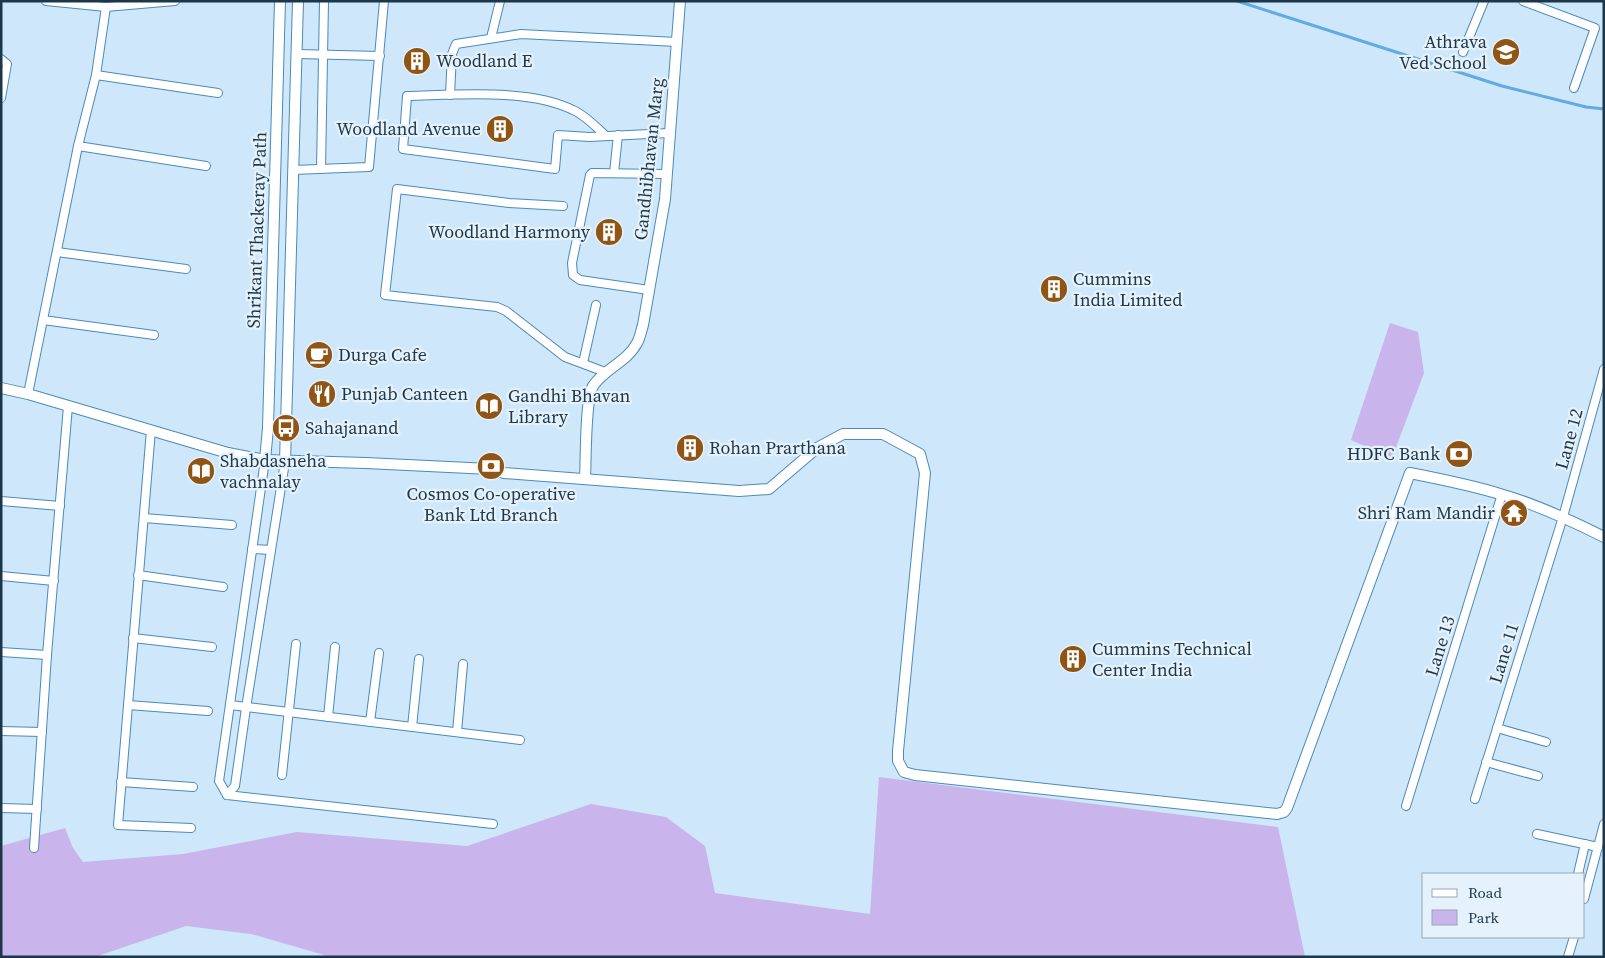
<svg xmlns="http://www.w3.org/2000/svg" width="1605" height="958" font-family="'Source Serif 4',serif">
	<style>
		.green { fill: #c9b5eb }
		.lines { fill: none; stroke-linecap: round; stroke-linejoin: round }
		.stream { stroke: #5fabe2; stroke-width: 3 }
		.minor-casing { stroke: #4b8ab8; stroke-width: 10 }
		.tertiary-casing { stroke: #4b8ab8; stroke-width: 12 }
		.minor { stroke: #fff; stroke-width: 8 }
		.tertiary { stroke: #fff; stroke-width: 10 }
		.labels { text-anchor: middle; stroke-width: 4.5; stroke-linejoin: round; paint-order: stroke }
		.poi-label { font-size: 18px; fill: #1c374a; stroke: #e5f2fc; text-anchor: start }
		.street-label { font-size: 18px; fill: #1c374a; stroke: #e5f2fc }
	</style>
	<rect width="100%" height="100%" fill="#cee7fb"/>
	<g class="green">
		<path d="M1390,323l28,9 6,41 -32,85 -41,-18z"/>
		<path d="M879,777l399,50 27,130h-974l-80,-23 -65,-8 -91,31h-94v-111l64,-18 8,20 10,14 100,-8 114,-22 170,14 124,-42 75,13 39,29 10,47 155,21z"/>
	</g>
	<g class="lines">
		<path class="stream" d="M1237,1l265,85 84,21 18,2"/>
		<defs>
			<g id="minor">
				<path d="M46,1l60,6 69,-6"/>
				<path d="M1523,1l72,27 -21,60"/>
				<path d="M491,38l9,-37"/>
				<path d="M1463,52l21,-51"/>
				<path d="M297,54l83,2"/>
				<path d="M1,59l6,5 -6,34"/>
				<path d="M96,75l122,18"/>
				<path d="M450,95l2,-41 4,-10 65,-10 156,8"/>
				<path d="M606,136c-10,-9 -21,-21 -33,-26 -43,-22 -118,-15 -166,-14l-4,53 152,20 3,-34 31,2 80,-4"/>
				<path d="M78,146l128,20"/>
				<path d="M321,169l3,-168"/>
				<path d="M293,170l76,-3 15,-166"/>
				<path d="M614,173l4,-38"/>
				<path d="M563,206l-54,-3 -112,-14 -12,106 112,12 9,4 59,46 40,15"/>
				<path d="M57,252l129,17"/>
				<path d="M649,290l-69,-10 -7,-5 -1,-12 18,-88 2,-2 74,1"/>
				<path d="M43,320l111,15"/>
				<path d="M583,363l13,-58"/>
				<path d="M28,394l50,-248 18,-71 10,-68"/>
				<path d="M151,430l-33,395 73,3"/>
				<path d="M1,501l59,5"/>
				<path d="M144,518l88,7"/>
				<path d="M252,549l19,1"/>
				<path d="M138,575l85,12"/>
				<path d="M1,576l53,5"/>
				<path d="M133,638l79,9"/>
				<path d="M1,652l46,3"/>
				<path d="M128,705l80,6"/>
				<path d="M230,705l290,35"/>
				<path d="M328,717l7,-70"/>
				<path d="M370,722l9,-69"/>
				<path d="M412,727l7,-68"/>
				<path d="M1497,728l49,14"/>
				<path d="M1,731l41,1"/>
				<path d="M457,732l6,-68"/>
				<path d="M1486,762l52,14"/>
				<path d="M282,775l14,-131"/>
				<path d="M121,782l72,5"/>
				<path d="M227,795l8,-9 11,-78 39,-246"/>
				<path d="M227,795l-8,-14 46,-321"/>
				<path d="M227,795l266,29"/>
				<path d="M1475,799l88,-282 41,-148"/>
				<path d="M1406,806l96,-312"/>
				<path d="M1,808l36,1"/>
				<path d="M1537,834l61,13"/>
				<path d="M34,848l13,-193 21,-249"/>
				<path d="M1578,874l7,-30"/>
				<path d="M1584,899l20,-75"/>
				<path d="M1568,957l6,-20"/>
			</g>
			<g id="tertiary">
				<path d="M1,388l27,6 200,59 37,7 101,3 124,6 14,4 235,18 30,-2 48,-41 26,-14h40l37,20 5,19 -27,278v10l6,11 11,3 362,39 7,-2 3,-4 123,-335c30,6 61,12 90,21 36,10 70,26 104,43"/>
				<path d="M265,460l3,-32 12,-427"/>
				<path d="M285,462l13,-461"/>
				<path d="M585,479c1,-18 0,-80 8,-93 11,-17 34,-24 44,-43 3,-5 4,-12 6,-18l22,-126 15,-198"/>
			</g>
		</defs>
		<use href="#minor" class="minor-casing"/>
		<use href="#tertiary" class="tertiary-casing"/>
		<use href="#minor" class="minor"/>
		<use href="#tertiary" class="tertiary"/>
	</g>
	<defs>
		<symbol id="school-disc" viewBox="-11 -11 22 22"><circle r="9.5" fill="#905514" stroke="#e5f2fc"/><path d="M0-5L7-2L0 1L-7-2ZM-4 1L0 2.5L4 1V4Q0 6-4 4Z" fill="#fff"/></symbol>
		<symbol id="building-disc" viewBox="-11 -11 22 22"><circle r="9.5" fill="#905514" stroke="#e5f2fc"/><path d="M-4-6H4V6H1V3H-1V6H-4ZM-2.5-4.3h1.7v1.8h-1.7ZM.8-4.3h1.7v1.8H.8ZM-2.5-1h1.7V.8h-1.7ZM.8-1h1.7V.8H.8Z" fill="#fff"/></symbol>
		<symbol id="cafe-disc" viewBox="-11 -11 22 22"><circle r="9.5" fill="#905514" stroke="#e5f2fc"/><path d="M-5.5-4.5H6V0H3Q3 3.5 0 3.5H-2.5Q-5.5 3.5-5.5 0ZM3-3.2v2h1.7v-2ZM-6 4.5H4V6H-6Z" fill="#fff"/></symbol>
		<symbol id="restaurant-disc" viewBox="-11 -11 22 22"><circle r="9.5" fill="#905514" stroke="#e5f2fc"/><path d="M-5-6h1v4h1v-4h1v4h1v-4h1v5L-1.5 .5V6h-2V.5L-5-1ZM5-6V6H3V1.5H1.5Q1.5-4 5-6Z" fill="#fff"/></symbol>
		<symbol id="library-disc" viewBox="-11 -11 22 22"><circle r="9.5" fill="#905514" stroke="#e5f2fc"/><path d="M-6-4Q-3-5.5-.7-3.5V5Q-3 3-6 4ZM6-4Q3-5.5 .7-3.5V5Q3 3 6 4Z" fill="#fff"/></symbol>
		<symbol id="bus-disc" viewBox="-11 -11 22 22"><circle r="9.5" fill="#905514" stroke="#e5f2fc"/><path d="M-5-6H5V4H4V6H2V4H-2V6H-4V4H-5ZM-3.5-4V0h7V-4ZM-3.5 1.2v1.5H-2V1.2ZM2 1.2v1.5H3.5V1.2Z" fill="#fff"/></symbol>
		<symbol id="bank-disc" viewBox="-11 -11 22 22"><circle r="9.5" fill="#905514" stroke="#e5f2fc"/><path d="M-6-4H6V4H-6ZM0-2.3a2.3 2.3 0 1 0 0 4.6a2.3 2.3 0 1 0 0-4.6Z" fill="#fff"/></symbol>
		<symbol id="temple-disc" viewBox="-11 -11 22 22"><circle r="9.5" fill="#905514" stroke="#e5f2fc"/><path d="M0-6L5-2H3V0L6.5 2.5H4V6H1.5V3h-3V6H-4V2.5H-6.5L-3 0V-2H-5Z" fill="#fff"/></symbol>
	</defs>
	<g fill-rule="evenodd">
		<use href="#school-disc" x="1490" y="36" width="32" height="32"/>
		<use href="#building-disc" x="401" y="45" width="32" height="32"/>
		<use href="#building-disc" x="484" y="113" width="32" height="32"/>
		<use href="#building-disc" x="593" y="216" width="32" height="32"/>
		<use href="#building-disc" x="1038" y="273" width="32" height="32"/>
		<use href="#cafe-disc" x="303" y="339" width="32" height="32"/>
		<use href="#restaurant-disc" x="306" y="378" width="32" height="32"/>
		<use href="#library-disc" x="473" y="390" width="32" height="32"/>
		<use href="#bus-disc" x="270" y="412" width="32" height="32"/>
		<use href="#building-disc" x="674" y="432" width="32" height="32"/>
		<use href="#bank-disc" x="1443" y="438" width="32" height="32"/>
		<use href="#bank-disc" x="475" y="450" width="32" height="32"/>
		<use href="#library-disc" x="185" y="455" width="32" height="32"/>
		<use href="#temple-disc" x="1498" y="497" width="32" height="32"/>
		<use href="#building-disc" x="1057" y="643" width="32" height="32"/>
	</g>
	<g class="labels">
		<g class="poi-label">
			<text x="1487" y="48" text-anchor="end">Athrava<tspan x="1487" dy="21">Ved School</tspan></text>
			<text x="436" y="67">Woodland E</text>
			<text x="481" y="135" text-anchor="end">Woodland Avenue</text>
			<text x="590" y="238" text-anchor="end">Woodland Harmony</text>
			<text x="1073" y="285">Cummins<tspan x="1073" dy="21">India Limited</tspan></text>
			<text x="338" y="361">Durga Cafe</text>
			<text x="341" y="400">Punjab Canteen</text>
			<text x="508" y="402">Gandhi Bhavan<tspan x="508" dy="21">Library</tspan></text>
			<text x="305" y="434">Sahajanand</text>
			<text x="709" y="454">Rohan Prarthana</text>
			<text x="1440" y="460" text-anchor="end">HDFC Bank</text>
			<text x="220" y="467">Shabdasneha<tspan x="220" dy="21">vachnalay</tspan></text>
			<text x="491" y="500" text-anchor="middle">Cosmos Co-operative<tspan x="491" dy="21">Bank Ltd Branch</tspan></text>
			<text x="1495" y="519" text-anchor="end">Shri Ram Mandir</text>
			<text x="1092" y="655">Cummins Technical<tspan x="1092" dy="21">Center India</tspan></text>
		</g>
		<g class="street-label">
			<text transform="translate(649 159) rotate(-84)" y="6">Gandhibhavan Marg</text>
			<text transform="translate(257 230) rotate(-88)" y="6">Shrikant Thackeray Path</text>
			<text transform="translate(1569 439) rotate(-75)" y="6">Lane 12</text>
			<text transform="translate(1440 646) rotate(-73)" y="6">Lane 13</text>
			<text transform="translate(1504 653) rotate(-73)" y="6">Lane 11</text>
		</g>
	</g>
	<rect width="1605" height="958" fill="none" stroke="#1c374a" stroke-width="5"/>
	<rect x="1422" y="873" width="162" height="65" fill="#e5f2fc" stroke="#95a7b5"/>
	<rect x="1432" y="889" width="25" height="8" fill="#ffffff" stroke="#95a7b5"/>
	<text x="1468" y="898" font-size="15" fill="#1c374a">Road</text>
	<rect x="1432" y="910" width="25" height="15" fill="#c9b5eb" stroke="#95a7b5"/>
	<text x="1468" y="923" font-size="15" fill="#1c374a">Park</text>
</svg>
